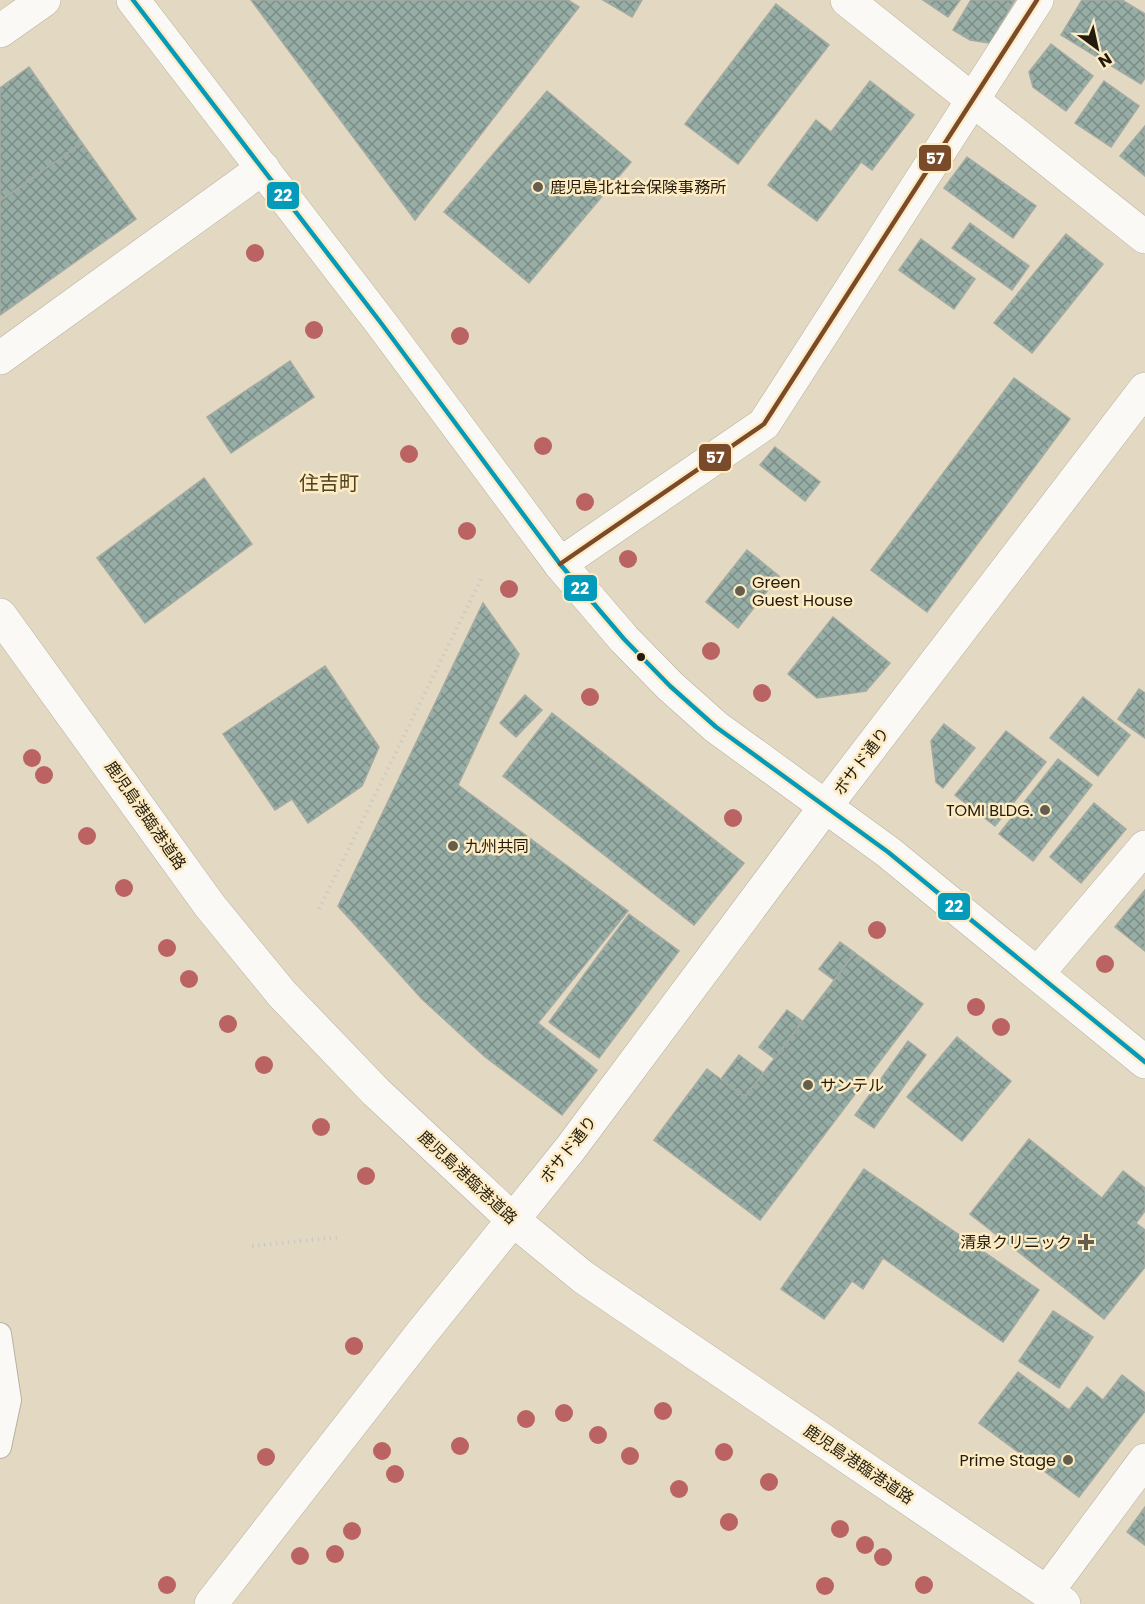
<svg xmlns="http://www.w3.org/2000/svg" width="1145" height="1604" font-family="Poppins,'Noto Sans JP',sans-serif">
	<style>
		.building { fill: url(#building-cross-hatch); stroke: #a4aaa1; stroke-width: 1.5 }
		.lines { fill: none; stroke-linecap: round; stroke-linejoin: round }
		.service-casing { stroke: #b8b09f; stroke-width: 24 }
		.minor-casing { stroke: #b8b09f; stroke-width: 34 }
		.tertiary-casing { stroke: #b8b09f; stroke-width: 34 }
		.secondary-casing { stroke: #b8b09f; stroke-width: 34 }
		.path { stroke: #cdcac4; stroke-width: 4; stroke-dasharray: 1.5 4.5; stroke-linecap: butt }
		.service { stroke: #fbf9f6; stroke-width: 22 }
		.minor { stroke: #fbf9f6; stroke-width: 33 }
		.tertiary { stroke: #fbf9f6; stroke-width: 33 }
		.secondary { stroke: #fbf9f6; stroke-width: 33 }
		.bus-1-casing { stroke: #fdebc3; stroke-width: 9 }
		.bus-2-casing { stroke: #fdebc3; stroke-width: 9 }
		.bus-1 { stroke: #049bbb; stroke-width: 4.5 }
		.bus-2 { stroke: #7a4b2a; stroke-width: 4.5 }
		.tree { fill: #ba6362 }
		.poi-dot { fill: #665e4d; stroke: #fdebc3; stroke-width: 2 }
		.bus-dot { fill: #231c0e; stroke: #fdebc3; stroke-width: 2 }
		.labels { text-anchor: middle; stroke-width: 5; stroke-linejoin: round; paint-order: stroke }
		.poi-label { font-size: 16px; fill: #231c0e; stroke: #fdebc3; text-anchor: start }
		.street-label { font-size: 16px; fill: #231c0e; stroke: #fdebc3 }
		.quarter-label { font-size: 20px; fill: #4e3f1d; stroke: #fdebc3 }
		.line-badge { stroke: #fdebc3; stroke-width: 2 }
		.badge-label { font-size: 16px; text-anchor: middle; font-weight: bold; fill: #fff }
	</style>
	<defs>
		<pattern id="building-cross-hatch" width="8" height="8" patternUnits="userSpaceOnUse" patternTransform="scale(1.5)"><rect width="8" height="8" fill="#97aea7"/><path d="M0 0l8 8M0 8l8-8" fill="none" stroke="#7b8d86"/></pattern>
	</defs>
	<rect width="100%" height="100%" fill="#e3d9c3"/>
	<g class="building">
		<path d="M251,0h317l11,7 -164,213z"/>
		<path d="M603,0h39l-10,17z"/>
		<path d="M923,0h37l-12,17z"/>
		<path d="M971,0h44l-26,43 -19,-3 -17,-10z"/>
		<path d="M1082,0h40l23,14v64l-4,6 -80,-49z"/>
		<path d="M776,4l53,41 -91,119 -53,-40z"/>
		<path d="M1051,44l42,32 -27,35 -33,-24 -4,-15z"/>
		<path d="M29,67l53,76 -82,58v-113z"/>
		<path d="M870,81l44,34 -42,55 -11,-8 -44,59 -49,-36 48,-65 15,12z"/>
		<path d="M1104,81l35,25 -28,41 -36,-24z"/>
		<path d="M547,91l84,71 -102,121 -85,-71z"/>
		<path d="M1145,126v50l-25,-20z"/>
		<path d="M82,143l54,76 -136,96v-114z"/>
		<path d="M967,157l69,49 -23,32 -69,-50z"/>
		<path d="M970,223l59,43 -17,24 -60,-42z"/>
		<path d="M1066,234l37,30 -71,89 -38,-30z"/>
		<path d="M921,239l54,40 -21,30 -55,-39z"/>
		<path d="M290,361l24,36 -83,56 -24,-36z"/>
		<path d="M1014,378l56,41 -143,193 -56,-42z"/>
		<path d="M775,447l45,35 -15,19 -45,-36z"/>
		<path d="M204,478l48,66 -107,79 -48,-65z"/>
		<path d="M747,550l32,26 -41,52 -32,-26z"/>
		<path d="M483,603l36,51 -61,131 170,126 -90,112 59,47 -35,45 -78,-59 -62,-57 -84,-93z"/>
		<path d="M833,617l57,46 -24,28 -49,7 -29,-24z"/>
		<path d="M325,666l54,81 -17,39 -54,37 -16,-24 -17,11 -52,-76z"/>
		<path d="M1139,689l6,4v45l-27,-19z"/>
		<path d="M525,695l17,15 -26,27 -16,-14z"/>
		<path d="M1083,697l47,38 -32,41 -48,-38z"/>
		<path d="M552,713l192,150 -50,62 -191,-149z"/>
		<path d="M944,724l31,24 -32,40 -7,-6 -5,-41z"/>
		<path d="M1006,731l40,31 -51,64 -40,-31z"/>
		<path d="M1058,759l34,26 -59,76 -34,-27z"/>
		<path d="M1094,803l32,26 -45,54 -31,-26z"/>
		<path d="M1145,890v61l-30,-24z"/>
		<path d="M629,914l50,37 -80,107 -50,-36z"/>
		<path d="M840,942l15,11 -21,27 -15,-11z"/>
		<path d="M855,953l68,51 -163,216 -106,-80 53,-71 38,28z"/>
		<path d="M787,1010l15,11 -27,38 -16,-12z"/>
		<path d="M957,1037l54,44 -49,60 -55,-44z"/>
		<path d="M908,1041l18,14 -52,73 -19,-13z"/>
		<path d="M739,1055l24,18 -18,24 -24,-18z"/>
		<path d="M1029,1139l73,59 21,-27 22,17v23l-9,12 9,7v37l-41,52 -134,-105z"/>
		<path d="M864,1169l175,121 -36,52 -120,-84 -20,31 -11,-8 -28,38 -43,-30z"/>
		<path d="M1053,1311l40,26 -34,51 -40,-27z"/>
		<path d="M1018,1372l51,38 18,-23 16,13 19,-25 23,18v18l-66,86 -100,-74z"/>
		<path d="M1145,1507v38l-18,-13z"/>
	</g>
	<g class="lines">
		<defs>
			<path id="service" d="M0,1334l10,66 -10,47"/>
			<g id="minor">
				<path d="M847,0l298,237"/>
				<path d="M0,31l44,-31"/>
				<path d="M0,358l263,-190"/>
				<path d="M560,564l204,-140 273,-424"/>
				<path d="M1038,973l107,-126"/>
				<path d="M1047,1592l98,-132"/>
			</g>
			<g id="tertiary">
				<path d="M0,615l210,291 72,88 94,98 61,57 75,70 71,58 481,327"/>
				<path d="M211,1604l210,-270 149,-185 255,-342 320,-418"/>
			</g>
			<path id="secondary" d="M133,0l248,323 179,241 64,75 46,47 46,41 172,125 257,210"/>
		</defs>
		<use href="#service" class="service-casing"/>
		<use href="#minor" class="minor-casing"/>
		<use href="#tertiary" class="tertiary-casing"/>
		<use href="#secondary" class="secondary-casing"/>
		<g class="path">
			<path d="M319,909l164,-334"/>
			<path d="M252,1246l89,-9"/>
		</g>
		<use href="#service" class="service"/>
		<use href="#minor" class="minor"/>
		<use href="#tertiary" class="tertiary"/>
		<use href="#secondary" class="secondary"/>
		<defs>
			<path id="bus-1" d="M133,0l248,323 179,241 64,75 46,47 46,41 172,125 257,210"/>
			<path id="bus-2" d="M560,564l204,-140 273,-424"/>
		</defs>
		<use href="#bus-1" class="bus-1-casing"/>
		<use href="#bus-2" class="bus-2-casing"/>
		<use href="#bus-1" class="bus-1"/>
		<use href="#bus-2" class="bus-2"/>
	</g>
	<g class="tree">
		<circle cx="255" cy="253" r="9"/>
		<circle cx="314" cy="330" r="9"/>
		<circle cx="460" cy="336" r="9"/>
		<circle cx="543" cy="446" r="9"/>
		<circle cx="409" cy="454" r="9"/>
		<circle cx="585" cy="502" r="9"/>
		<circle cx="467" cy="531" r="9"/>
		<circle cx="628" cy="559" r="9"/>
		<circle cx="509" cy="589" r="9"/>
		<circle cx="711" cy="651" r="9"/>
		<circle cx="762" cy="693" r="9"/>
		<circle cx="590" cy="697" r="9"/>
		<circle cx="32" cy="758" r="9"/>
		<circle cx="44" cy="775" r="9"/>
		<circle cx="733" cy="818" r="9"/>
		<circle cx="87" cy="836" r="9"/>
		<circle cx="124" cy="888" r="9"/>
		<circle cx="877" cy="930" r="9"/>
		<circle cx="167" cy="948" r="9"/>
		<circle cx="1105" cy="964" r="9"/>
		<circle cx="189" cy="979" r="9"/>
		<circle cx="976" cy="1007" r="9"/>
		<circle cx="228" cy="1024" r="9"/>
		<circle cx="1001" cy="1027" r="9"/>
		<circle cx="264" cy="1065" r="9"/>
		<circle cx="321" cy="1127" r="9"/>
		<circle cx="366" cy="1176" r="9"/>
		<circle cx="354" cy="1346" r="9"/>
		<circle cx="663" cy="1411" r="9"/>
		<circle cx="564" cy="1413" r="9"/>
		<circle cx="526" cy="1419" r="9"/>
		<circle cx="598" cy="1435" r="9"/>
		<circle cx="460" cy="1446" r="9"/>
		<circle cx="382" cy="1451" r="9"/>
		<circle cx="724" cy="1452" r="9"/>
		<circle cx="630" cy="1456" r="9"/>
		<circle cx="266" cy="1457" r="9"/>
		<circle cx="395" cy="1474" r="9"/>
		<circle cx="769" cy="1482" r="9"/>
		<circle cx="679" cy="1489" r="9"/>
		<circle cx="729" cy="1522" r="9"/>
		<circle cx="840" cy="1529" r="9"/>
		<circle cx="352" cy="1531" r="9"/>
		<circle cx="865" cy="1545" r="9"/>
		<circle cx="335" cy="1554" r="9"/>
		<circle cx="300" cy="1556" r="9"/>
		<circle cx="883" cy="1557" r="9"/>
		<circle cx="167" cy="1585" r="9"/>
		<circle cx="924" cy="1585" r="9"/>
		<circle cx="825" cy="1586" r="9"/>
	</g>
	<g class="poi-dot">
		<circle cx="538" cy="187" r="6"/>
		<circle cx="740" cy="591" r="6"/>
		<circle cx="1045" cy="810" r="6"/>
		<circle cx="453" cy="846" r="6"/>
		<circle cx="808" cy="1085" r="6"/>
		<path d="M1083 1233h6v6h6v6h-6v6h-6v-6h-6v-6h6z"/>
		<circle cx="1068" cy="1460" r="6"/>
	</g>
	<circle class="bus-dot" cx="641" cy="657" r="5"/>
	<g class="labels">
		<g class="poi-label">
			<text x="550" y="193">鹿児島北社会保険事務所</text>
			<text x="752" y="588">Green<tspan x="752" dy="18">Guest House</tspan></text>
			<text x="1033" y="816" text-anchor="end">TOMI BLDG.</text>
			<text x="465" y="852">九州共同</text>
			<text x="820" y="1091">サンテル</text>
			<text x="1072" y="1248" text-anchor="end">清泉クリニック</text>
			<text x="1056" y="1466" text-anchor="end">Prime Stage</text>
		</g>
		<g class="street-label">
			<text transform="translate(861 761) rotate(-53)" y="6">ボサド通り</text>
			<text transform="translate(146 815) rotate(55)" y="6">鹿児島港臨港道路</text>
			<text transform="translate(568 1149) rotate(-52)" y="6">ボサド通り</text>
			<text transform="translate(468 1177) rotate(43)" y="6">鹿児島港臨港道路</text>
			<text transform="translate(859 1464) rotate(34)" y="6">鹿児島港臨港道路</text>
		</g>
		<g class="quarter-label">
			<text x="329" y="490">住吉町</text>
		</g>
	</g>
	<g class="line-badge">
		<rect x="918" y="144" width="34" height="28" rx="6" fill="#7a4b2a"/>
		<rect x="266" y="181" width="34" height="29" rx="6" fill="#049bbb"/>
		<rect x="698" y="443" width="34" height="29" rx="6" fill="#7a4b2a"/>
		<rect x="563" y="574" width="35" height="28" rx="6" fill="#049bbb"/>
		<rect x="937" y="892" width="34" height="29" rx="6" fill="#049bbb"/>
	</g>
	<g class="badge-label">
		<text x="935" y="164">57</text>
		<text x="283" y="201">22</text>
		<text x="715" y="463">57</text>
		<text x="580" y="594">22</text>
		<text x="954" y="912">22</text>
	</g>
	<g transform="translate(1097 48) rotate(147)" stroke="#fdebc3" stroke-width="4.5" paint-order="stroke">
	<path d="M0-4.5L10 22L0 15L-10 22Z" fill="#231c0e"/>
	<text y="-9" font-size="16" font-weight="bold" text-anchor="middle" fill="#231c0e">N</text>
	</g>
</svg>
